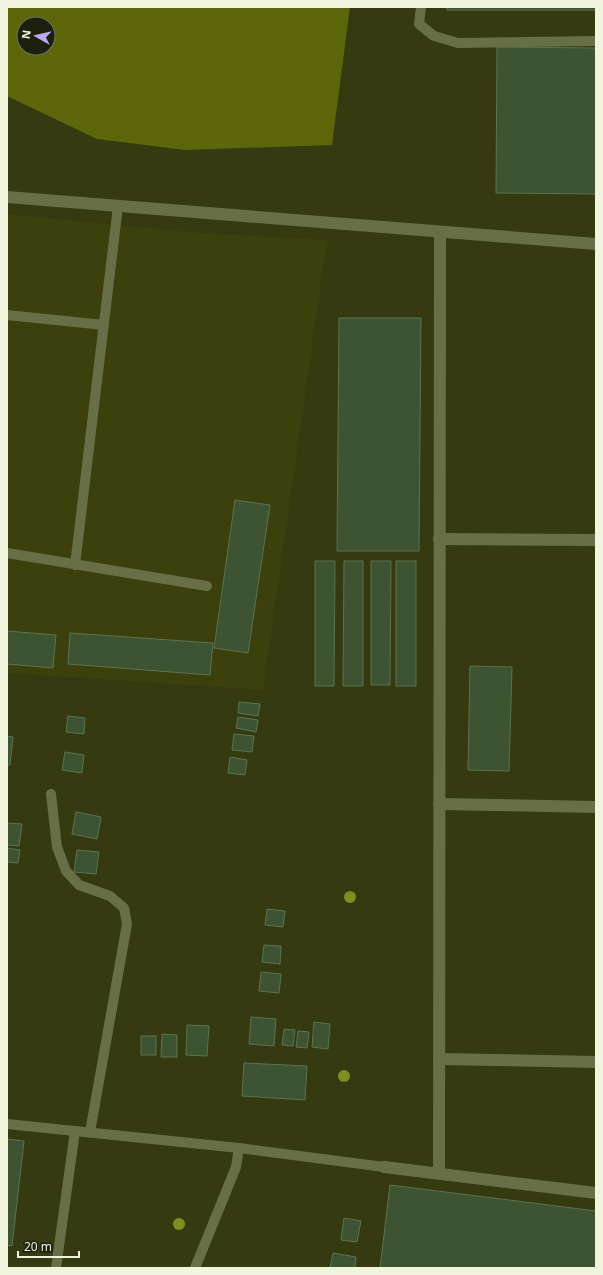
<svg xmlns="http://www.w3.org/2000/svg" width="603" height="1275" font-family="'Noto Sans',sans-serif">
	<style>
		.built { fill: #3b400d }
		.green { fill: #5d660b; fill-rule: evenodd }
		.building { fill: #3d5331; stroke: #5c7450 }
		.lines { fill: none; stroke-linecap: round; stroke-linejoin: round }
		.lane { stroke: #686e45; stroke-width: 10 }
		.street { stroke: #686e45; stroke-width: 12 }
		.tree { fill: #818c21 }
	</style>
	<rect width="100%" height="100%" fill="#353a11"/>
	<path class="built" d="M7,214l194,19 126,7 -64,450 -256,-17z"/>
	<path class="green" d="M7,7h343l-18,138 -147,5 -88,-11 -90,-43zM24,24h24v24h-24z"/>
	<g class="building">
		<rect x="447" y="7" width="149" height="3"/>
		<path d="M497,47l99,1v146l-100,-1z"/>
		<path d="M339,318h82l-2,233h-82z"/>
		<path d="M235,500l35,5 -22,148 -34,-5z"/>
		<path d="M315,561h20l-1,125h-19z"/>
		<path d="M344,561h19v125h-20z"/>
		<path d="M371,561h20l-1,124h-19z"/>
		<rect x="396" y="561" width="20" height="125"/>
		<path d="M7,631l49,4 -3,33 -46,-4z"/>
		<path d="M70,633l143,10 -3,32 -142,-11z"/>
		<path d="M470,666l42,1 -3,104 -41,-1z"/>
		<path d="M239,702l21,2 -2,12 -20,-3z"/>
		<path d="M68,716l17,2 -1,16 -18,-2z"/>
		<path d="M238,717l20,3 -2,12 -20,-4z"/>
		<path d="M234,734l20,2 -2,16 -20,-2z"/>
		<path d="M7,736l6,1 -3,28h-3z"/>
		<path d="M65,752l19,3 -2,18 -20,-3z"/>
		<path d="M230,757l17,3 -2,15 -17,-2z"/>
		<path d="M76,812l25,5 -4,22 -25,-5z"/>
		<path d="M7,823l15,1 -3,22 -12,-1z"/>
		<path d="M7,848l13,2 -2,13 -11,-1z"/>
		<path d="M77,850l22,2 -3,22 -22,-2z"/>
		<path d="M267,909l18,2 -2,16 -18,-2z"/>
		<path d="M264,945l17,1 -1,18 -18,-2z"/>
		<path d="M261,972l20,2 -2,19 -20,-2z"/>
		<path d="M251,1017l25,2 -2,27 -25,-2z"/>
		<path d="M314,1022l16,2 -2,25 -16,-2z"/>
		<path d="M187,1025l22,1 -2,30 -21,-1z"/>
		<path d="M284,1029l11,1 -2,16 -11,-1z"/>
		<path d="M298,1031l11,1 -2,16 -11,-1z"/>
		<path d="M162,1034l15,1v22h-16z"/>
		<rect x="141" y="1036" width="15" height="19"/>
		<path d="M244,1063l63,3 -2,34 -63,-4z"/>
		<path d="M7,1139l17,2 -12,105 -5,-1z"/>
		<path d="M390,1185l206,26v57h-216z"/>
		<path d="M344,1218l17,3 -4,21 -16,-2z"/>
		<path d="M333,1253l23,4 -1,11h-25z"/>
	</g>
	<g class="lines">
		<g class="lane">
			<path d="M421,7l-2,17 15,12 24,7 138,-2"/>
			<path d="M7,315l97,10"/>
			<path d="M7,553l200,33"/>
			<path d="M75,565l43,-359"/>
			<path d="M51,794l6,53 9,24 13,14 31,11 14,12 3,16 -37,208"/>
			<path d="M7,1124l232,24 145,19"/>
			<path d="M56,1268l19,-137"/>
			<path d="M195,1268l41,-101 3,-19"/>
		</g>
		<g class="street">
			<path d="M7,197l589,47"/>
			<path d="M439,539l157,1"/>
			<path d="M439,804l157,3"/>
			<path d="M439,1059l157,3"/>
			<path d="M384,1167l212,26"/>
			<path d="M439,1174l1,-942"/>
		</g>
	</g>
	<g class="tree">
		<circle cx="350" cy="897" r="6"/>
		<circle cx="344" cy="1076" r="6"/>
		<circle cx="179" cy="1224" r="6"/>
	</g>
	<rect width="603" height="1275" fill="none" stroke="#f0f4dd" stroke-width="16"/>
	<g transform="translate(36 36) rotate(278)"><circle r="19" fill="#1d200e" stroke="#717561"/>
	<path d="M0-3L7 15L0 10L-7 15Z" fill="#bca9f5"/>
	<text y="-6" font-size="11" font-weight="bold" text-anchor="middle" fill="#f0f4dd">N</text>
	</g>
	<path d="M18 1251v6h61v-6" fill="none" stroke="#f0f4dd" stroke-width="2"/>
	<text x="24" y="1251" font-size="12" fill="#f0f4dd" stroke="#1d200e" stroke-width="3" paint-order="stroke">20 m</text>
</svg>
